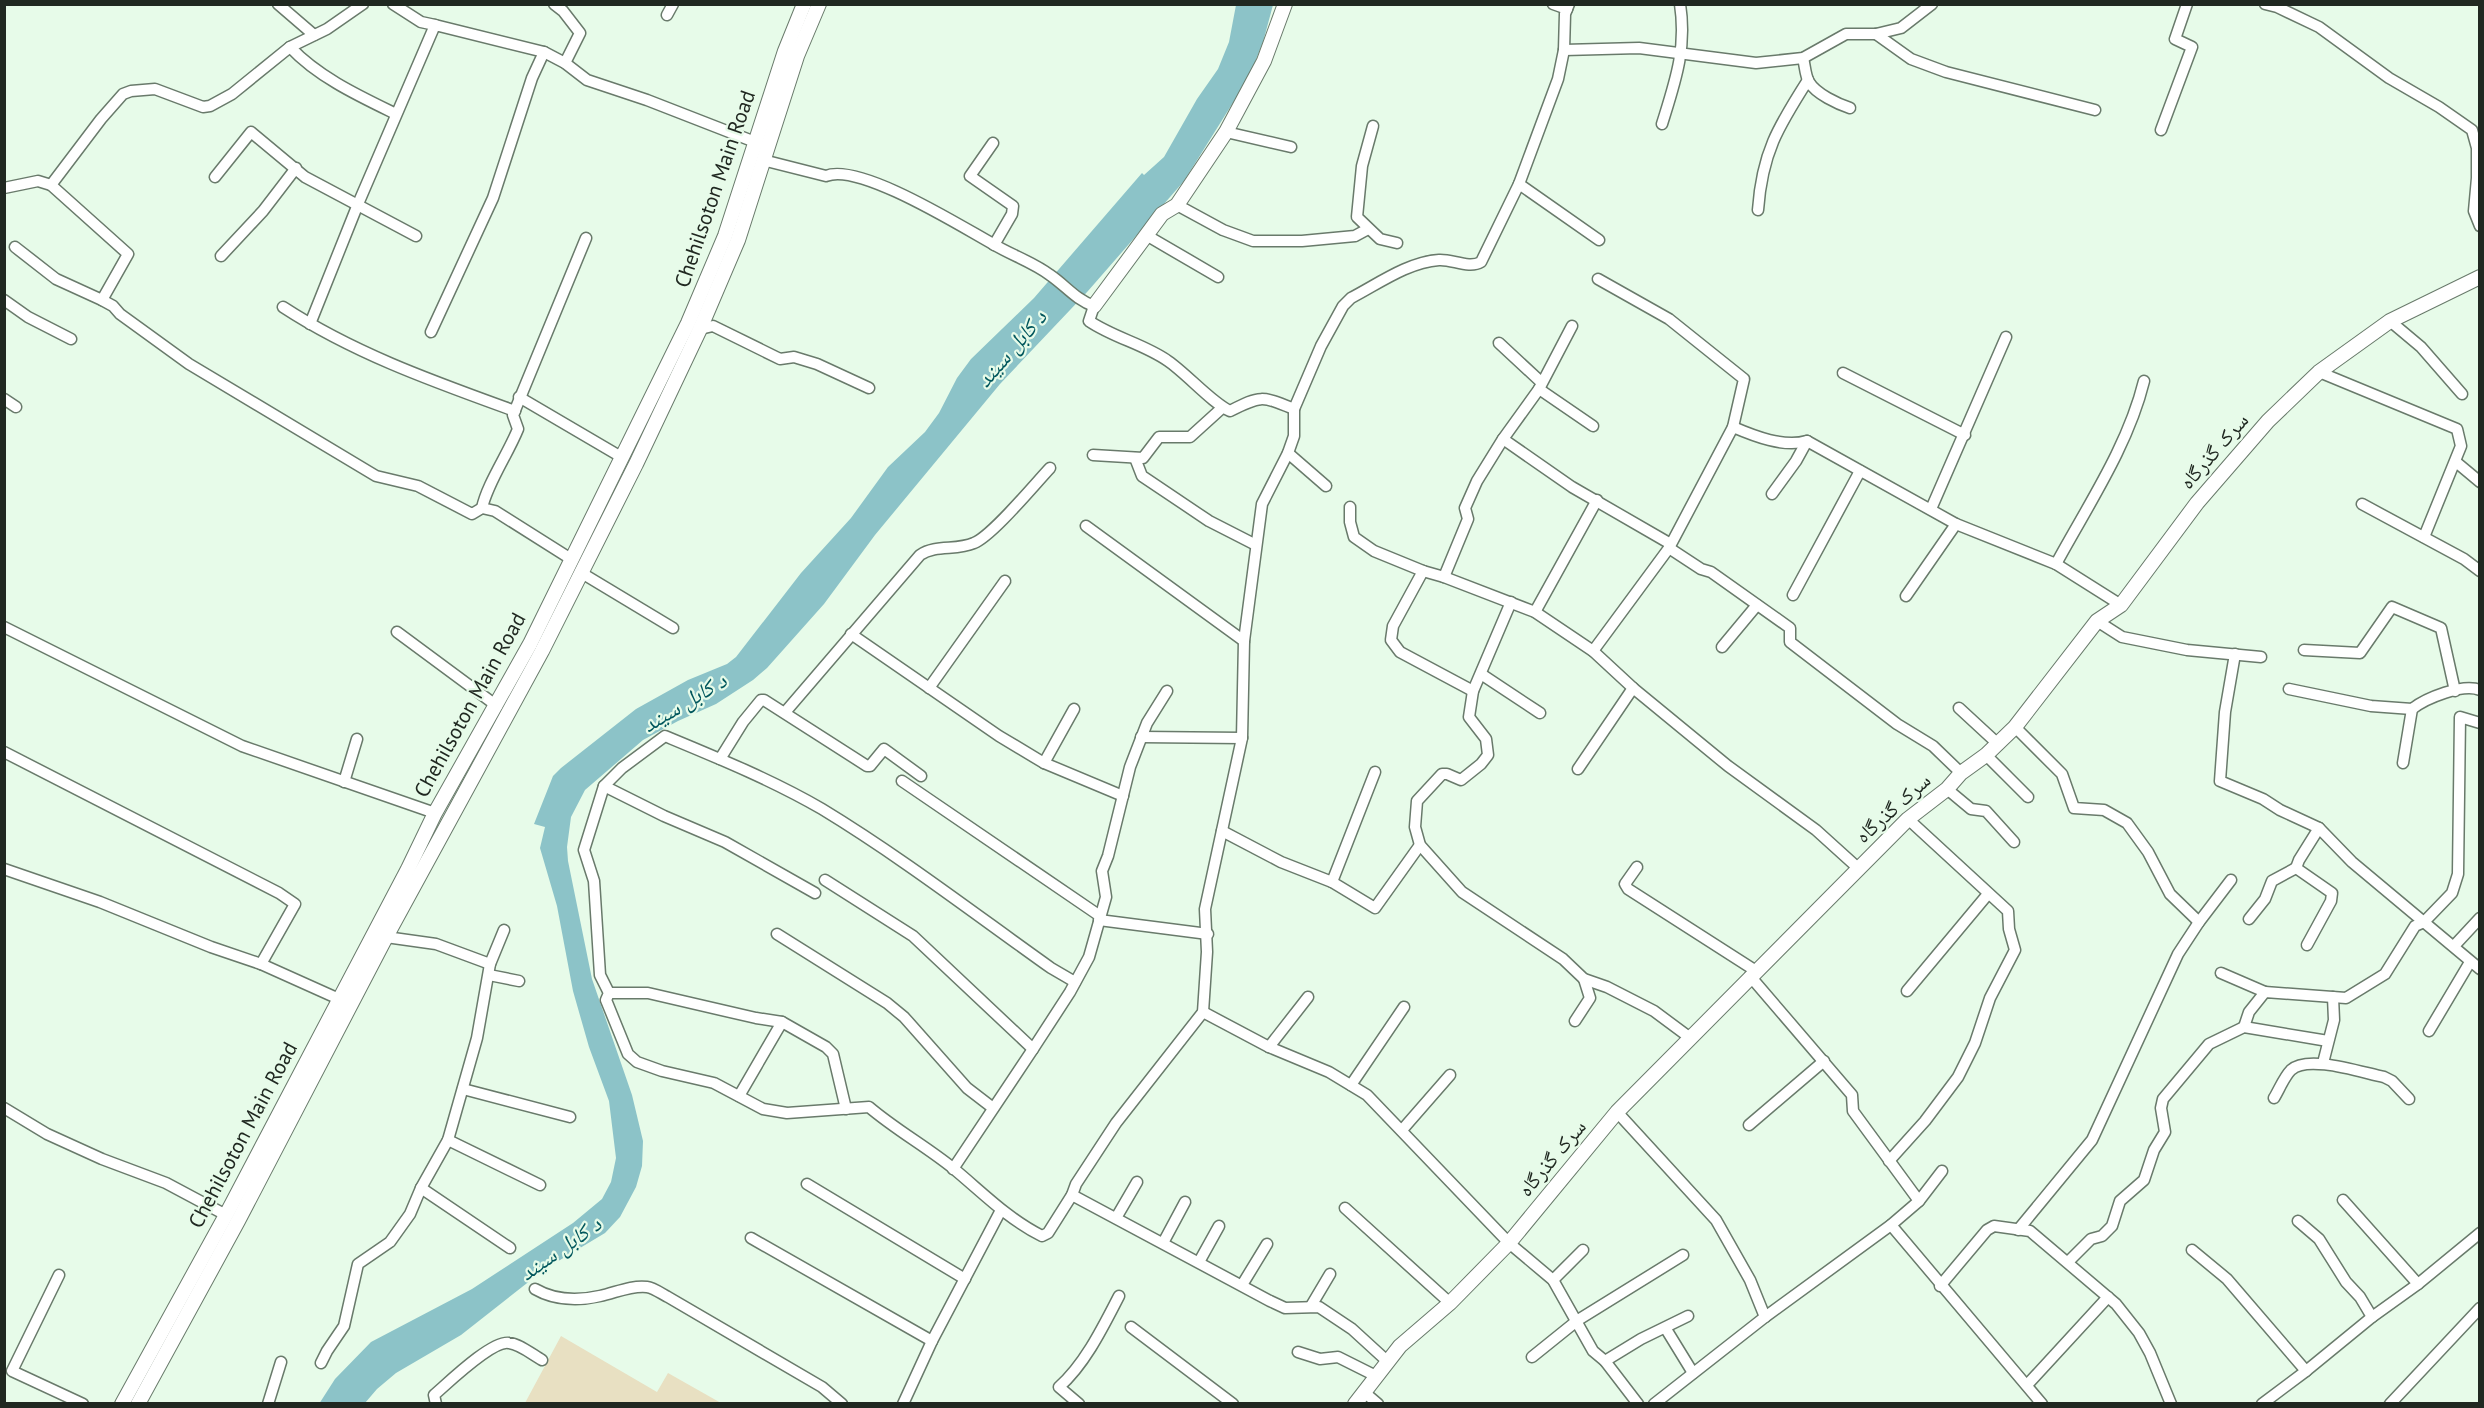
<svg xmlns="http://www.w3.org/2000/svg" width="2484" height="1408" font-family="'PT Sans','Noto Naskh Arabic',sans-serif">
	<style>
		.grass { fill: #e8e0c2 }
		.water { fill: #8cc3c8 }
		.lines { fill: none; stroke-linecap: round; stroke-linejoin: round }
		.street-casing { stroke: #697a6b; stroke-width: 13 }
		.secondary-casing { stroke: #697a6b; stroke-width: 16 }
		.street { stroke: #fff; stroke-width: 10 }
		.secondary { stroke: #fff; stroke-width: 14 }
		.labels { text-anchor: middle; stroke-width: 4.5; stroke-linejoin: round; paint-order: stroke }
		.street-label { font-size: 21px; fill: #202821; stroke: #e7fbe9 }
		.water-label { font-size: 22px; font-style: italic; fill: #00565c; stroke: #e7fbe9 }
	</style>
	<rect width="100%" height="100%" fill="#e7fbe9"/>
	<path class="grass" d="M561,1336l96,56 11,-19 53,30h-196z"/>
	<path class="water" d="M1236,5h37l-10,37 -14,35 -65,104 -96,110 -88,93 -125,151 -51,69 -57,64 -14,12 -37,24 -38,17 -35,19 -58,50 -14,27 -4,30 1,14 24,118 40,116 11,46 -1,25 -6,21 -16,30 -15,16 -60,36 -84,66 -65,38 -19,16 -12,14 -46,1 16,-25 36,-37 101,-53 101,-66 29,-24 9,-17 5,-24 -7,-57 -20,-54 -16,-56 -16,-85 -17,-58 5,-21 -11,-3 19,-48 8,-8 75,-59 52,-29 39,-16 9,-7 65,-84 50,-55 37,-51 37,-35 14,-19 18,-35 14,-19 63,-61 108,-125 2,2 20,-18 33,-58 21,-30 11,-27z"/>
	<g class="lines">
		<defs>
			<g id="street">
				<path d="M278,4l36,31"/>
				<path d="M393,4l28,18 14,3"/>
				<path d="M554,4l9,7 17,22 -15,30"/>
				<path d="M1553,4l14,5"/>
				<path d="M2265,4l12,3 42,20 70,51 50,29 33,23 5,18v30l-3,33 6,15"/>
				<path d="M667,15l6,-11"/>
				<path d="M1876,34l35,25 35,13 149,38"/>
				<path d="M290,47c28,30 69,49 106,67"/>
				<path d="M1564,50l75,-2 117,15 47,-5 43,-24h30l25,-6 31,-24"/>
				<path d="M1803,58c2,7 2,17 6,24 7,12 29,22 41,26"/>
				<path d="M1662,124c13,-42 25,-75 18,-120"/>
				<path d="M1373,126l-11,40 -5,51 23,22 17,4"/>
				<path d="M2161,130l31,-83 -17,-8 12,-35"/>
				<path d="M1226,132l65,15"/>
				<path d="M993,143l-23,33 43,30 -1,8 -18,31"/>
				<path d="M763,160l63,16c33,-14 136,51 167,68 18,11 40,18 57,31 15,10 26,25 44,31l-5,15c25,17 55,23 79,40 19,13 44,42 62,50 31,-16 32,-15 64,-2"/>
				<path d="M215,177l36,-45 54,45 111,59"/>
				<path d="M1519,184l80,56"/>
				<path d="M51,185l50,-66 22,-25 8,-3 24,-2 48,18 7,-1 22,-12 58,-47 37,-18 36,-25"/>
				<path d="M4,188l34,-7 13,4 77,69 -26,46"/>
				<path d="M1177,205l46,25 30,11h49l53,-5 13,-7"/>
				<path d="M1758,210c4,-57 20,-83 50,-130"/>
				<path d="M1146,235l72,42"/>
				<path d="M15,247l41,32 46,21 11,6 7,8 69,50 187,112 42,10 54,28 10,-6 13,3 76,48"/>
				<path d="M221,256l42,-45 33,-43"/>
				<path d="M1598,279l71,40 75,60 -11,48"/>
				<path d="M4,300l24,17 43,22"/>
				<path d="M283,307c72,47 152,75 232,104"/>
				<path d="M2390,321l31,26 41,47"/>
				<path d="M310,324l48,-120 77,-179 109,27 21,11 22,17 60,20 108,42"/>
				<path d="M700,329l13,-3 67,33 14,-2 23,7 52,24"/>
				<path d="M431,332l62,-134 39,-120 12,-26"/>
				<path d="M1499,343l42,39"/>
				<path d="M2319,372l138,57 4,17 -37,91"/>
				<path d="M1843,373l122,62"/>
				<path d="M1539,389l54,37"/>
				<path d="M519,397l104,61"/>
				<path d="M4,399l12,8"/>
				<path d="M1503,439l69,48 97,56"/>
				<path d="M1288,453l38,33"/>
				<path d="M1093,455l50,3 16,-21h31l32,-29"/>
				<path d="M1135,458l7,18 67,45 47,24"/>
				<path d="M2456,462l24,20"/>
				<path d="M1772,494l24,-33 11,-20"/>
				<path d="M2362,504l102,55 16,12"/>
				<path d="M1350,507v15l4,15 20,14 49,20 21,6 91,35 58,39 40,37 95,78 88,64 42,38"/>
				<path d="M482,508c5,-24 26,-54 36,-79l-5,-14 73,-177"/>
				<path d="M1931,509l75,-172"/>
				<path d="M1086,526l158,115"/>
				<path d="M1669,548l32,21 10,3 79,56v14l107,82 36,22 28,27"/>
				<path d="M2056,564c32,-59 72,-118 88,-183"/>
				<path d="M1423,571l-30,55 -2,14 9,12 73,39"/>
				<path d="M580,572l93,56"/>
				<path d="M1444,577l24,-58 -3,-11 12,-27 26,-42 36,-50 33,-63"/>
				<path d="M1793,595l67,-124"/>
				<path d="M1906,596l50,-72"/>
				<path d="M1511,602l-38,89 -4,26 17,22 2,16 -7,9 -20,16 -14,-6h-5l-25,27 -2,26 5,18 42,47 101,67 21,20 23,8 47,24 35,26"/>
				<path d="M1535,612l62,-112"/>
				<path d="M2097,621l25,16 65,13 74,7"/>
				<path d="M4,627l238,119 193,67"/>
				<path d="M397,632l100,74"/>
				<path d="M851,634l148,102 45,27 79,33"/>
				<path d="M1722,647l35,-42"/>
				<path d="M2304,650l56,3 32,-46 49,21 14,63"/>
				<path d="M1593,651l76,-103 64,-121c21,9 51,21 74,14l149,83 100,40 65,41"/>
				<path d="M2235,654l-10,58 -5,69 43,18 17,11 39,18 33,34 128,107"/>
				<path d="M1481,674l59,39"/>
				<path d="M929,688l76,-107"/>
				<path d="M2289,689l82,17 41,3c14,-11 51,-26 68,-19"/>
				<path d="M1959,708l39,36"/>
				<path d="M787,710l133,-155c16,-11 36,-4 54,-12 18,-7 60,-58 76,-75"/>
				<path d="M2015,727l47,47 12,34 30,2 23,13 21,29 22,42 29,28"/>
				<path d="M1141,737l101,1"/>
				<path d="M4,752l275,141 16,11 -34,60"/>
				<path d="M1986,755l42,42"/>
				<path d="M720,759l23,-37 18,-22h3l103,66h3l14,-17 37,27"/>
				<path d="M1044,763l30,-54"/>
				<path d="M2403,763l9,-54"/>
				<path d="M1578,769l55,-81"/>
				<path d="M902,781l198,135"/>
				<path d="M344,782l13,-43"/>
				<path d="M604,786l60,30 61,26 90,51"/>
				<path d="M1947,789l24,20 15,2 28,31"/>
				<path d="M1222,831l59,31 51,20 43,26 45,-63"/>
				<path d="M1637,867l-12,17 3,5 128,82"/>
				<path d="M4,869l96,33 111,45 50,17 78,35"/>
				<path d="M825,880l88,56 120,113"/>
				<path d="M1332,882l43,-110"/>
				<path d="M2249,919l16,-20 7,-18 24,-13"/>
				<path d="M1099,920l109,14"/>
				<path d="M777,934l110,69 17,14 63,71 26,20"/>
				<path d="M386,937l50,7 54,20"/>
				<path d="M2307,945l24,-44 1,-8 -36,-25 3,-8 20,-32"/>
				<path d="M2454,946l26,-28"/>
				<path d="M2221,973l44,19"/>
				<path d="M489,975l30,6"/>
				<path d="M1750,976l102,119 1,16 66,90"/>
				<path d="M1075,982l-24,-14c-76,-54 -150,-111 -229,-159 -50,-29 -104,-51 -157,-73l-43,32 -18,18 -20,64 10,31 6,94 9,18 -3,7 22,54 9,8 25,9 52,12 49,26 24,4 82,-6c27,23 58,40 85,62 29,24 54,50 88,67l6,-3 24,-38 4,-11 40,-61 87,-111 4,-60 -2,-43 37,-171 2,-97 18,-137 26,-51 6,-17v-27l27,-63 22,-40 8,-8c27,-14 57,-36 88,-38 13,-1 30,9 42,2l38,-78 39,-105 6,-29 1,-36 4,-10"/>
				<path d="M1907,991l81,-97"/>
				<path d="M609,993h39l108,25 26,4 44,25 7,7 13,55"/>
				<path d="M1203,1012l66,35 60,25 38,23 142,148 44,37 40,71 12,10 33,43"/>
				<path d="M1575,1021l15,-23 -6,-19"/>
				<path d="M2244,1027l5,-15 16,-20 81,6 39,-24 30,-48 9,-4 28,-29 6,-19 2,-157 20,6"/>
				<path d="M2429,1031l41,-69"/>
				<path d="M1269,1047l39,-50"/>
				<path d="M2323,1063l11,-43 -1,-23"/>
				<path d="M1351,1085l53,-78"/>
				<path d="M463,1089l107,28"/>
				<path d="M739,1096l43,-74"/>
				<path d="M2274,1098c5,-8 10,-21 17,-28 17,-16 72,3 93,7l8,4 17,18"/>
				<path d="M4,1108l43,26 55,25 64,24 60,32"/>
				<path d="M1617,1112l99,108 34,60 15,37"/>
				<path d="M1749,1125l75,-64"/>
				<path d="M1402,1130l48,-55"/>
				<path d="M448,1140l92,45"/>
				<path d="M1889,1161l36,-40 33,-44 17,-34 15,-45 25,-48 -6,-21 -1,-18 -100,-92"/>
				<path d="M953,1169l80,-120 37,-57 19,-35 17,-60 -4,-26 6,-15 22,-89 17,-44 20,-32"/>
				<path d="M807,1184l158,95"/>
				<path d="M421,1188l89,60"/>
				<path d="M1072,1195l198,106 15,7 34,-1 33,22 35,32"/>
				<path d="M2343,1200l75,84"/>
				<path d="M1345,1208l105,95"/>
				<path d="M1116,1218l21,-36"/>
				<path d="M2298,1221l21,18 27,43 14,15 12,20"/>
				<path d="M1891,1225l151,179"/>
				<path d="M2018,1230l74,-90 86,-186 21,-32 32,-42"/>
				<path d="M751,1238l181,103"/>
				<path d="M1163,1243l22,-41"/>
				<path d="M2192,1250l35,29 79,92"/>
				<path d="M1199,1262l20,-36"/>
				<path d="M2068,1262l23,-23 11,-3 10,-10 8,-25 24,-21 10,-30 11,-18 -4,-24 2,-9 46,-55 35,-17 84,14"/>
				<path d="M59,1275l-47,96 71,33"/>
				<path d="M1553,1280l30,-30"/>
				<path d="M1242,1285l25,-41"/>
				<path d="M1940,1286l47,-56 7,-4 36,5 86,73 23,29 11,20 21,51"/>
				<path d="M535,1289c19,11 43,12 65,7 15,-3 31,-11 47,-9 7,1 15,7 21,10l154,90 20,17"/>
				<path d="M1311,1306l19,-32"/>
				<path d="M1131,1327l102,77"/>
				<path d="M1666,1329l27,44"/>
				<path d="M1298,1352l22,7 18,-2 38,19"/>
				<path d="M1532,1357l46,-37 105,-65"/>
				<path d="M1605,1361l36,-22 47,-23"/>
				<path d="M321,1363l6,-12 17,-25 14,-62 32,-22 20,-28 11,-26 27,-48 29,-102 13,-74 14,-34"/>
				<path d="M2027,1385l81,-88"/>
				<path d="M1364,1392l14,12"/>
				<path d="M268,1404l13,-42"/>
				<path d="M436,1404l-2,-9c14,-12 58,-55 75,-52 11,1 24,12 33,17"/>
				<path d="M903,1404l29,-63 69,-131"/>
				<path d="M1079,1404l-20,-17c26,-23 44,-60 60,-91"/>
				<path d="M1654,1404l111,-87 126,-92 28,-24 23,-30"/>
				<path d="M2262,1404l44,-33 66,-54 46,-33 62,-51"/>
				<path d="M2390,1404l90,-96"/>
			</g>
			<g id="secondary">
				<path d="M1094,306l68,-92 15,-9 49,-73 38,-71 21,-57"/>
				<path d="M122,1404l104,-189 182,-346 27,-56 95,-169 158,-321 37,-87 60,-185 19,-47"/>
				<path d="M138,1404l100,-183 148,-284 156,-286 94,-187 64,-135 38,-89 59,-184 22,-52"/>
				<path d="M1355,1404l45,-58 50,-43 59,-60 108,-131 291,-293 39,-30 14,-16 25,-18 29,-28 82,-106 24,-16 76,-102 71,-82 51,-49 71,-51 90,-44"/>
			</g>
		</defs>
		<use href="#street" class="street-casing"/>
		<use href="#secondary" class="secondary-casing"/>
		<use href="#street" class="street"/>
		<use href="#secondary" class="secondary"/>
	</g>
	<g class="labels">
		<g class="street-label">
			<text transform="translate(715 189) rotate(-71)" y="7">Chehilsoton Main Road</text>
			<text transform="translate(2214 451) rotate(-49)" y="7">سرک گذرگاه</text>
			<text transform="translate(470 705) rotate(-61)" y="7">Chehilsoton Main Road</text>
			<text transform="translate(1893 808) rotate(-42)" y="7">سرک گذرگاه</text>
			<text transform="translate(243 1135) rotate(-62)" y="7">Chehilsoton Main Road</text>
			<text transform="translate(1552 1158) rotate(-50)" y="7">سرک گذرگاه</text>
		</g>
		<g class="water-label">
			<text transform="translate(1011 348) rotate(-49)" y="8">د کابل سيند</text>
			<text transform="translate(684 702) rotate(-31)" y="8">د کابل سيند</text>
			<text transform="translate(560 1248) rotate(-35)" y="8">د کابل سيند</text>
		</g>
	</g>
	<rect width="2484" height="1408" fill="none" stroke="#202821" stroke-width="12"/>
</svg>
